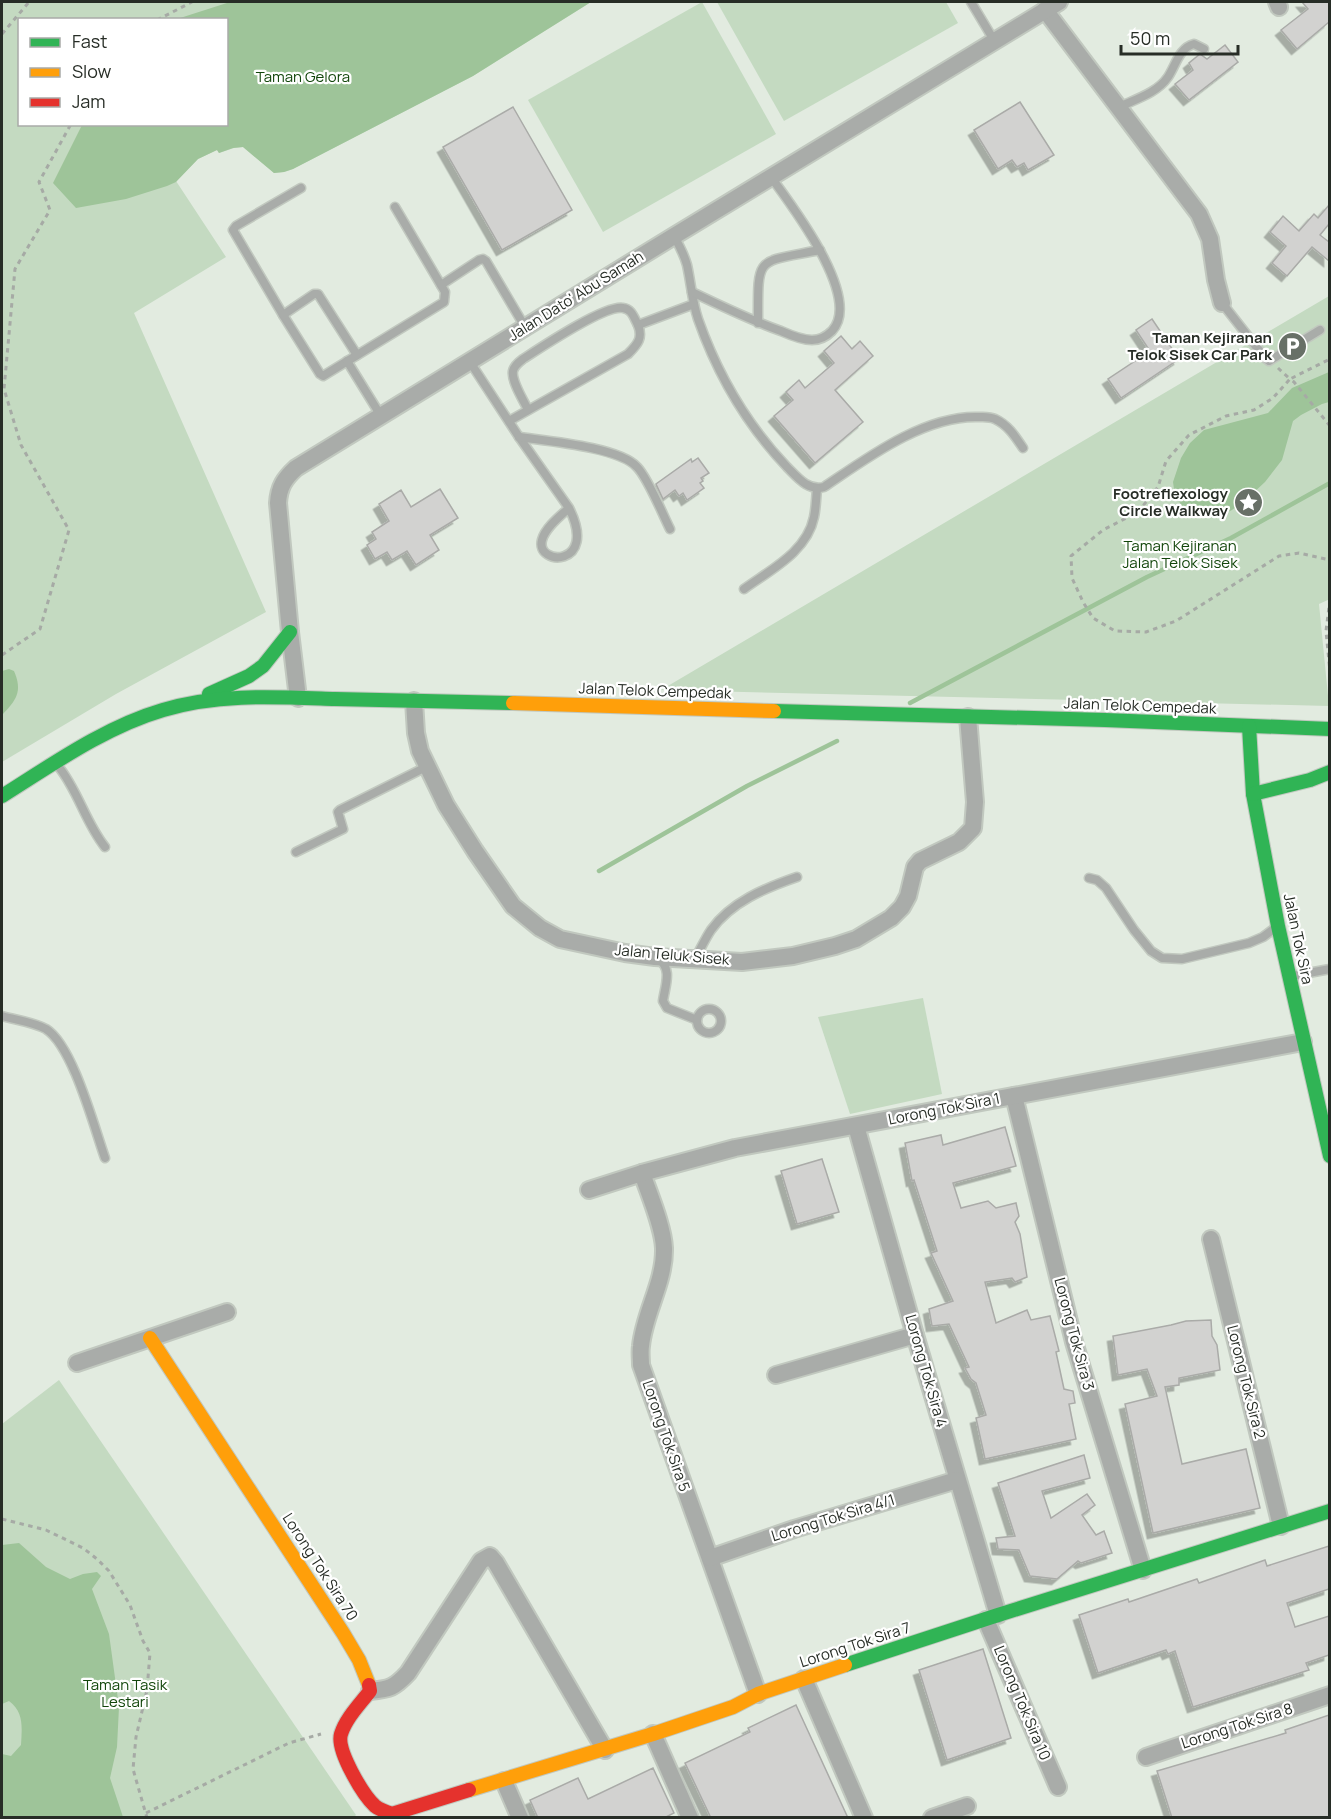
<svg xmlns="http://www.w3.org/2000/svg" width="1331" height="1819" font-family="Manrope,sans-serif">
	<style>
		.green { fill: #c4dac1; fill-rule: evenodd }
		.water { fill: #9ec499 }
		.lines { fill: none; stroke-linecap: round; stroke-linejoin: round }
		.stream { stroke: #9ec499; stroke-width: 4.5 }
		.building { fill: #d2d2d0; stroke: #aaaba8; stroke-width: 1.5; filter: url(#shadow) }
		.lane-casing { stroke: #c1c8bf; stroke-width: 11 }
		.street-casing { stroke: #c1c8bf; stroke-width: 20 }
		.fast-casing { stroke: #c1c8bf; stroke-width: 16 }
		.slow-casing { stroke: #c1c8bf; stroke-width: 16 }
		.jam-casing { stroke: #c1c8bf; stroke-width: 16 }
		.path { stroke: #a6aaa5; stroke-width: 3; stroke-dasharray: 4.5 4.5; stroke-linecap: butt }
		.lane { stroke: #a9aca9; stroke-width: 8 }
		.street { stroke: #a9aca9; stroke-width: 16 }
		.fast { stroke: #30b455; stroke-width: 14 }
		.slow { stroke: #ff9f0a; stroke-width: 14 }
		.jam { stroke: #e5322d; stroke-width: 14 }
		.labels { text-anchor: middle; stroke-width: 4.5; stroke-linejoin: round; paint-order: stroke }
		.park-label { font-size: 15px; fill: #12460b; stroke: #fff }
		.street-label { font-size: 15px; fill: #272d26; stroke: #fff }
		.poi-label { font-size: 15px; font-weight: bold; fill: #272d26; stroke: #fff; text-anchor: end }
	</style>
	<defs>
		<filter id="shadow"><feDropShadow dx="-5.5" dy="5.5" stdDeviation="0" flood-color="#0004"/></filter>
	</defs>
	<rect width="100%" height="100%" fill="#e2ebe0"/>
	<g class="green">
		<path d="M2,2h589l-118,74 -180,93 -9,3 -10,1 -31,-26 -9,1 -15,5 -2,-3 -19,9 -22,22 50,76 -92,56 132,299 -150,82 -114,68zM20,20h206v104h-206z"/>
		<path d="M702,2l74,132 -173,98 -75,-132z"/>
		<path d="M717,2h229l12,21 -174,98z"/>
		<path d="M1329,296l1,303 -11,5 10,102 -668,-16z"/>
		<path d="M923,998l19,96 -92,20 -32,-97z"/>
		<path d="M59,1380l297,435 -3,3h-351v-394z"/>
	</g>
	<g class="water">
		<path d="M230,2h361l-118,74 -180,93 -9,3 -10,1 -31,-26 -10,1 -14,5 -2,-3 -19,9 -22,23 -9,4 -41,13 -50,9 -23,-25 29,-58 144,-1v-104l-49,-1z"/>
		<path d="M1329,372v30l-7,2 -21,11 -8,6 -11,39 -17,22 -14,13 -19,15 -12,6 -17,2 -18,-8 -10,-14 -2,-14 8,-24 9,-15 14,-13 64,-17 24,-25z"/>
		<path d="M9,669l5,2c9,21 2,29 -12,44v-44z"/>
		<path d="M19,1543l27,24 24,12 13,-5 14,-2 4,4 -9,13 17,45 10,73 -2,40 -7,31 13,39h-121v-63l9,2 10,-11c1,-18 3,-33 -12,-44l-7,3v-159z"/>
	</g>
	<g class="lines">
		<g class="stream">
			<path d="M910,703l237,-126 84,-39 99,-55"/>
			<path d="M599,871l148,-85 90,-45"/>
		</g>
	</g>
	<g class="building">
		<path d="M1302,2h27v20l-32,27 -16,-19 27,-21z"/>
		<path d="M1225,45l13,17 -49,38 -14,-16 18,-14 -4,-7 11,-9 7,5z"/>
		<path d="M1020,102l34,53 -26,15 -4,-7 -7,4 -5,-7 -14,9 -24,-39z"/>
		<path d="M513,107l59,103 -70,40 -59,-103z"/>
		<path d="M1329,205v19l-9,11 9,7v19l-17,-14 -25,29 -15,-13 14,-17 -16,-14 13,-16 16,15 15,-17 4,4z"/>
		<path d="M1152,319l27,40 -58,39 -13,-19 42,-28 -14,-21z"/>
		<path d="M841,336l11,13 8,-8 13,15 -38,34 28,32 -48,41 -41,-47 19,-16 -7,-8 13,-12 6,8 29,-25 -10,-12z"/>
		<path d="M698,458l11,15 -8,5 2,3 -3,2 4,5 -17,12 -4,-7 -4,3 -4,-6 -12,9 -7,-15 35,-25 1,3z"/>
		<path d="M440,489l18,29 -28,17 9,15 -23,15 -9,-14 -15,9 -5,-8 -12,7 -8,-14 9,-6 -4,-7 17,-11 -10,-17 22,-14 10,17z"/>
		<path d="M1005,1127l11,39 -63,17 8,25 27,-7 8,7 20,-5 3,13 -4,6 5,12 7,43 -12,5 -3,-4 -27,4 11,41 31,-13 4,10 19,-4 9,35 -3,1 8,37 9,2 2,12 -6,1 7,35 -91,20 -9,-41 10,-3 -10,-32 -5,-4 -6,-11 4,-1 -20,-43 -17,2 -3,-17 24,-8 -22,-48 6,-2 -23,-71 -2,1 -7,-38 36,-8 2,10z"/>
		<path d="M822,1159l17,53 -42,12 -16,-53z"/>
		<path d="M1211,1320l1,16 5,9 3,25 -41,8v7l-14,2 17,77 64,-15 14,59 -107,25 -28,-129 32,-8 -10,-27 -29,6 -5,-39 58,-11 15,-4z"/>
		<path d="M1084,1455l6,23 -48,13 9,27 36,-24 8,11 -13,10 14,20 8,-4 8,22 -31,10 -3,-2 -21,18 -27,-3 -11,-26 -21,-1 -2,-11 19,-2 -17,-53z"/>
		<path d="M1329,1546v43l-42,14 8,24 34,-11v39l-23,8 3,7 -116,37 -18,-56 -7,3 -2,-4 -68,23 -19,-58 49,-16 1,3 68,-23 2,4 66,-23 2,6z"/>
		<path d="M983,1649l28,89 -64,22 -28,-90z"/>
		<path d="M796,1705l52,113h-137l-26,-55 65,-31 -2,-4z"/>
		<path d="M1329,1715v103h-157l-15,-47 129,-38 -1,-3z"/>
		<path d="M653,1768l21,45 -10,5h-126l-8,-18 48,-22 10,21z"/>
	</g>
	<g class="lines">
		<defs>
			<g id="lane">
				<path d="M971,2l24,40"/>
				<path d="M1119,107c17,-8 38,-14 49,-30 8,-12 11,-29 26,-33l10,5"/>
				<path d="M301,188l-65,38 -3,4 50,85 37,59 3,2 121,-74 1,-10 -50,-85"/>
				<path d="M674,236c5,9 10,18 13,29 4,18 5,36 11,54 19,54 49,106 89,148 11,11 21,24 37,20 43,-29 99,-71 153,-70 6,0 12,-1 18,2 13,6 20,17 28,29"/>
				<path d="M441,285l38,-25 4,-1 3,2 39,66"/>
				<path d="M692,292c29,14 58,28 89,39 9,4 20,9 31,9 8,0 14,-3 20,-9 31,-33 -40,-125 -61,-154"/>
				<path d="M1222,303l43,55 4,3 51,-31"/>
				<path d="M283,315l31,-21h4l39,61"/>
				<path d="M758,323c0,-69 -3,-60 62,-73"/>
				<path d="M347,361l34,55"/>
				<path d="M470,362l49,75 50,71c30,60 -34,58 -27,32 3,-12 18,-24 27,-32"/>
				<path d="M528,410c-4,-9 -17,-29 -15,-39 1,-5 6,-9 10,-12 17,-11 83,-55 100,-51 9,1 11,10 15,17"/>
				<path d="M509,421l119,-67c10,-10 15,-16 10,-29l56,-21"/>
				<path d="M519,437c27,4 100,10 118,30 11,11 25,46 33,62"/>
				<path d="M744,589c26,-19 63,-37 70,-72 2,-9 2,-19 3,-28"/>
				<path d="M58,766c20,24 27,56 47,81"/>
				<path d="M296,852l47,-23 -5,-17 2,-2 86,-43"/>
				<path d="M1089,878l8,2 9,8 28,42 17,21 11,7 20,1 67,-16 14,-6 12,-9"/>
				<path d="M658,959c15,9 7,27 5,42l4,7 30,12"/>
				<path d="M695,959c5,-9 10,-20 16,-29 20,-28 54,-42 86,-53"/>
				<path d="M1292,976l38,-7"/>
				<circle cx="709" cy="1021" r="12"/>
				<path d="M2,1016c14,4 31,6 44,13 27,17 48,98 59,129"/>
			</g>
			<g id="street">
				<path d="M1277,2l2,5"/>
				<path d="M1045,10l154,204 11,25 6,41 6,23"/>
				<path d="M298,698l-8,-66 -12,-129c1,-16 6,-24 18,-35l378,-232 385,-234"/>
				<path d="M414,701l2,32 4,18 26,54 29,46 38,55 27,22 20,11 65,14 30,4 87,5 51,-6 42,-10 21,-7 35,-21 11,-11 6,-11 7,-29 5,-6 39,-19 14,-14 2,-26 -7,-85"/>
				<path d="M1014,1096l60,246 69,228"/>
				<path d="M856,1126l59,209 83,280"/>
				<path d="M642,1173c7,21 21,53 22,75 1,34 -20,65 -23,98 -1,6 0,13 0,19l117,329"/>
				<path d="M589,1190l53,-17 93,-25 568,-106"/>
				<path d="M1211,1239l70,287"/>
				<path d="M77,1363l150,-51"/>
				<path d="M776,1375l139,-40"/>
				<path d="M710,1558l84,-29 163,-49"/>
				<path d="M986,1620l72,167"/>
				<path d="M804,1679l60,139"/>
				<path d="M370,1691c20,-2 24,-3 38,-18l73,-112 9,-5 6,7 109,187"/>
				<path d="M653,1734l37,84"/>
				<path d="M1146,1757l184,-62"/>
				<path d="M504,1781l16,37"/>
				<path d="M932,1818l35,-12"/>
			</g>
			<g id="fast">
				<path d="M209,694l40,-18 14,-10 27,-34"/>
				<path d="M774,711l331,9 225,9"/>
				<path d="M1249,726l4,68 25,132 52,230"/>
				<path d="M1253,794l57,-14 20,-8"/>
				<path d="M2,796c51,-32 103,-69 161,-86 55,-17 115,-13 172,-11 59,1 119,3 178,4"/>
				<path d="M845,1665l153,-50 332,-104"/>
			</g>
			<g id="slow">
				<path d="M513,703l261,8"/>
				<path d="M150,1338l193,295 16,27 10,25"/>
				<path d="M469,1790l184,-56 80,-27 25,-13 87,-29"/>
			</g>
			<path id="jam" d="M369,1685l1,6c-10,13 -24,27 -29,43 -5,16 22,61 34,72 5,4 11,6 17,8l77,-24"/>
		</defs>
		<use href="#lane" class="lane-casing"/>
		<use href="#street" class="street-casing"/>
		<use href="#fast" class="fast-casing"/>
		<use href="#slow" class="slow-casing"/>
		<use href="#jam" class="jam-casing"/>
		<g class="path">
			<path d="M157,20l35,-18"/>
			<path d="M2,34l27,-32"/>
			<path d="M1278,368l12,11 40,-20"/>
			<path d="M1330,426l-36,-44 -4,-3 -17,19 -19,12 -28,6 -37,19 -23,26 -8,26 -20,25 -35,18 -32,26 1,22 11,24 10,16 22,13 31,1 30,-11 103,-65 20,-3 31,7"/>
			<path d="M1330,599l-4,32 4,41"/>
			<path d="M2,655l38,-26 29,-99 -48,-85 -17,-56 11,-120 35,-59 -11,-28 32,-58"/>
			<path d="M2,1519l44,11 37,18 14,11 12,12 21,34 13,36 7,12 -3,37 -11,47 -3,32 14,49"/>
			<path d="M146,1813l143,-70 32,-9"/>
		</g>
		<use href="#lane" class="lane"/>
		<use href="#street" class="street"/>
		<use href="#fast" class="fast"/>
		<use href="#slow" class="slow"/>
		<use href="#jam" class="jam"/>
	</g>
	<defs>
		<symbol id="parking-disc" viewBox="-11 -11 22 22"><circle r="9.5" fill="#687067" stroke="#fff"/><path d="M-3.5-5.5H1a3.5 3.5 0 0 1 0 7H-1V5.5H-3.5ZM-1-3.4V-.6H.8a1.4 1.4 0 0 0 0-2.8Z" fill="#fff"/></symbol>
		<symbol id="sight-disc" viewBox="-11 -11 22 22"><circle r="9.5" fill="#687067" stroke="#fff"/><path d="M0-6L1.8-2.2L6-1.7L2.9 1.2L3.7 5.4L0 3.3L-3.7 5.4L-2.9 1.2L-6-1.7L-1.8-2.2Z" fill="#fff"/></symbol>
	</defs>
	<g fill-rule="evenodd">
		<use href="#parking-disc" x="1276" y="330" width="33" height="33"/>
		<use href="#sight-disc" x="1232" y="486" width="33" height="33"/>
	</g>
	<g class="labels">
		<g class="park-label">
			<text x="303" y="82">Taman Gelora</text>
			<text x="1180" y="551">Taman Kejiranan<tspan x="1180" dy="17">Jalan Telok Sisek</tspan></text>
			<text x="125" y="1690">Taman Tasik<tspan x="125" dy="17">Lestari</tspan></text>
		</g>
		<g class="street-label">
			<text transform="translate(576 296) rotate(-32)" y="5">Jalan Dato' Abu Samah</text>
			<text transform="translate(655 691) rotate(2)" y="5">Jalan Telok Cempedak</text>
			<text transform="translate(1140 706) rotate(2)" y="5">Jalan Telok Cempedak</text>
			<text transform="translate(1298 939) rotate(78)" y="5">Jalan Tok Sira</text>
			<text transform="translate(672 955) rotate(5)" y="5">Jalan Teluk Sisek</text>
			<text transform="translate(944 1109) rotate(-11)" y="5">Lorong Tok Sira 1</text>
			<text transform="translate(1074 1334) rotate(75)" y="5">Lorong Tok Sira 3</text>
			<text transform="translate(926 1371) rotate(74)" y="5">Lorong Tok Sira 4</text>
			<text transform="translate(1246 1382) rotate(76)" y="5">Lorong Tok Sira 2</text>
			<text transform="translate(666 1436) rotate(71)" y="5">Lorong Tok Sira 5</text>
			<text transform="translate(833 1518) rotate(-17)" y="5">Lorong Tok Sira 4/1</text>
			<text transform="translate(320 1567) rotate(57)" y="5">Lorong Tok Sira 70</text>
			<text transform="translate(855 1645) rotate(-18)" y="5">Lorong Tok Sira 7</text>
			<text transform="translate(1022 1703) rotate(67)" y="5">Lorong Tok Sira 10</text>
			<text transform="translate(1237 1726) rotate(-18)" y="5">Lorong Tok Sira 8</text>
		</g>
		<g class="poi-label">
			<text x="1272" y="343">Taman Kejiranan<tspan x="1272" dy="17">Telok Sisek Car Park</tspan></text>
			<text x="1228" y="499">Footreflexology<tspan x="1228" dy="17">Circle Walkway</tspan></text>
		</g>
	</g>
	<rect width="1331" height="1819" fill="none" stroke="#272d26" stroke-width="6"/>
	<rect x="18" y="18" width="210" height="108" fill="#ffffff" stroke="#a9aba8" stroke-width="1.5"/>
	<rect x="30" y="38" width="30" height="9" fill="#30b455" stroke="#a9aba8" stroke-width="1.5"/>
	<text x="72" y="48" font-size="18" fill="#272d26">Fast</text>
	<rect x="30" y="68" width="30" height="9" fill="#ff9f0a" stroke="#a9aba8" stroke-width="1.5"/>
	<text x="72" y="78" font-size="18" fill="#272d26">Slow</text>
	<rect x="30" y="98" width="30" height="9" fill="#e5322d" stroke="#a9aba8" stroke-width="1.5"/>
	<text x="72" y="108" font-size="18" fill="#272d26">Jam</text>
	<path d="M1121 45v9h117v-9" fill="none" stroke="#272d26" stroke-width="3"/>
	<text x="1130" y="45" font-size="18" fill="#272d26" stroke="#ffffff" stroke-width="4.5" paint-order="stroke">50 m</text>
</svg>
